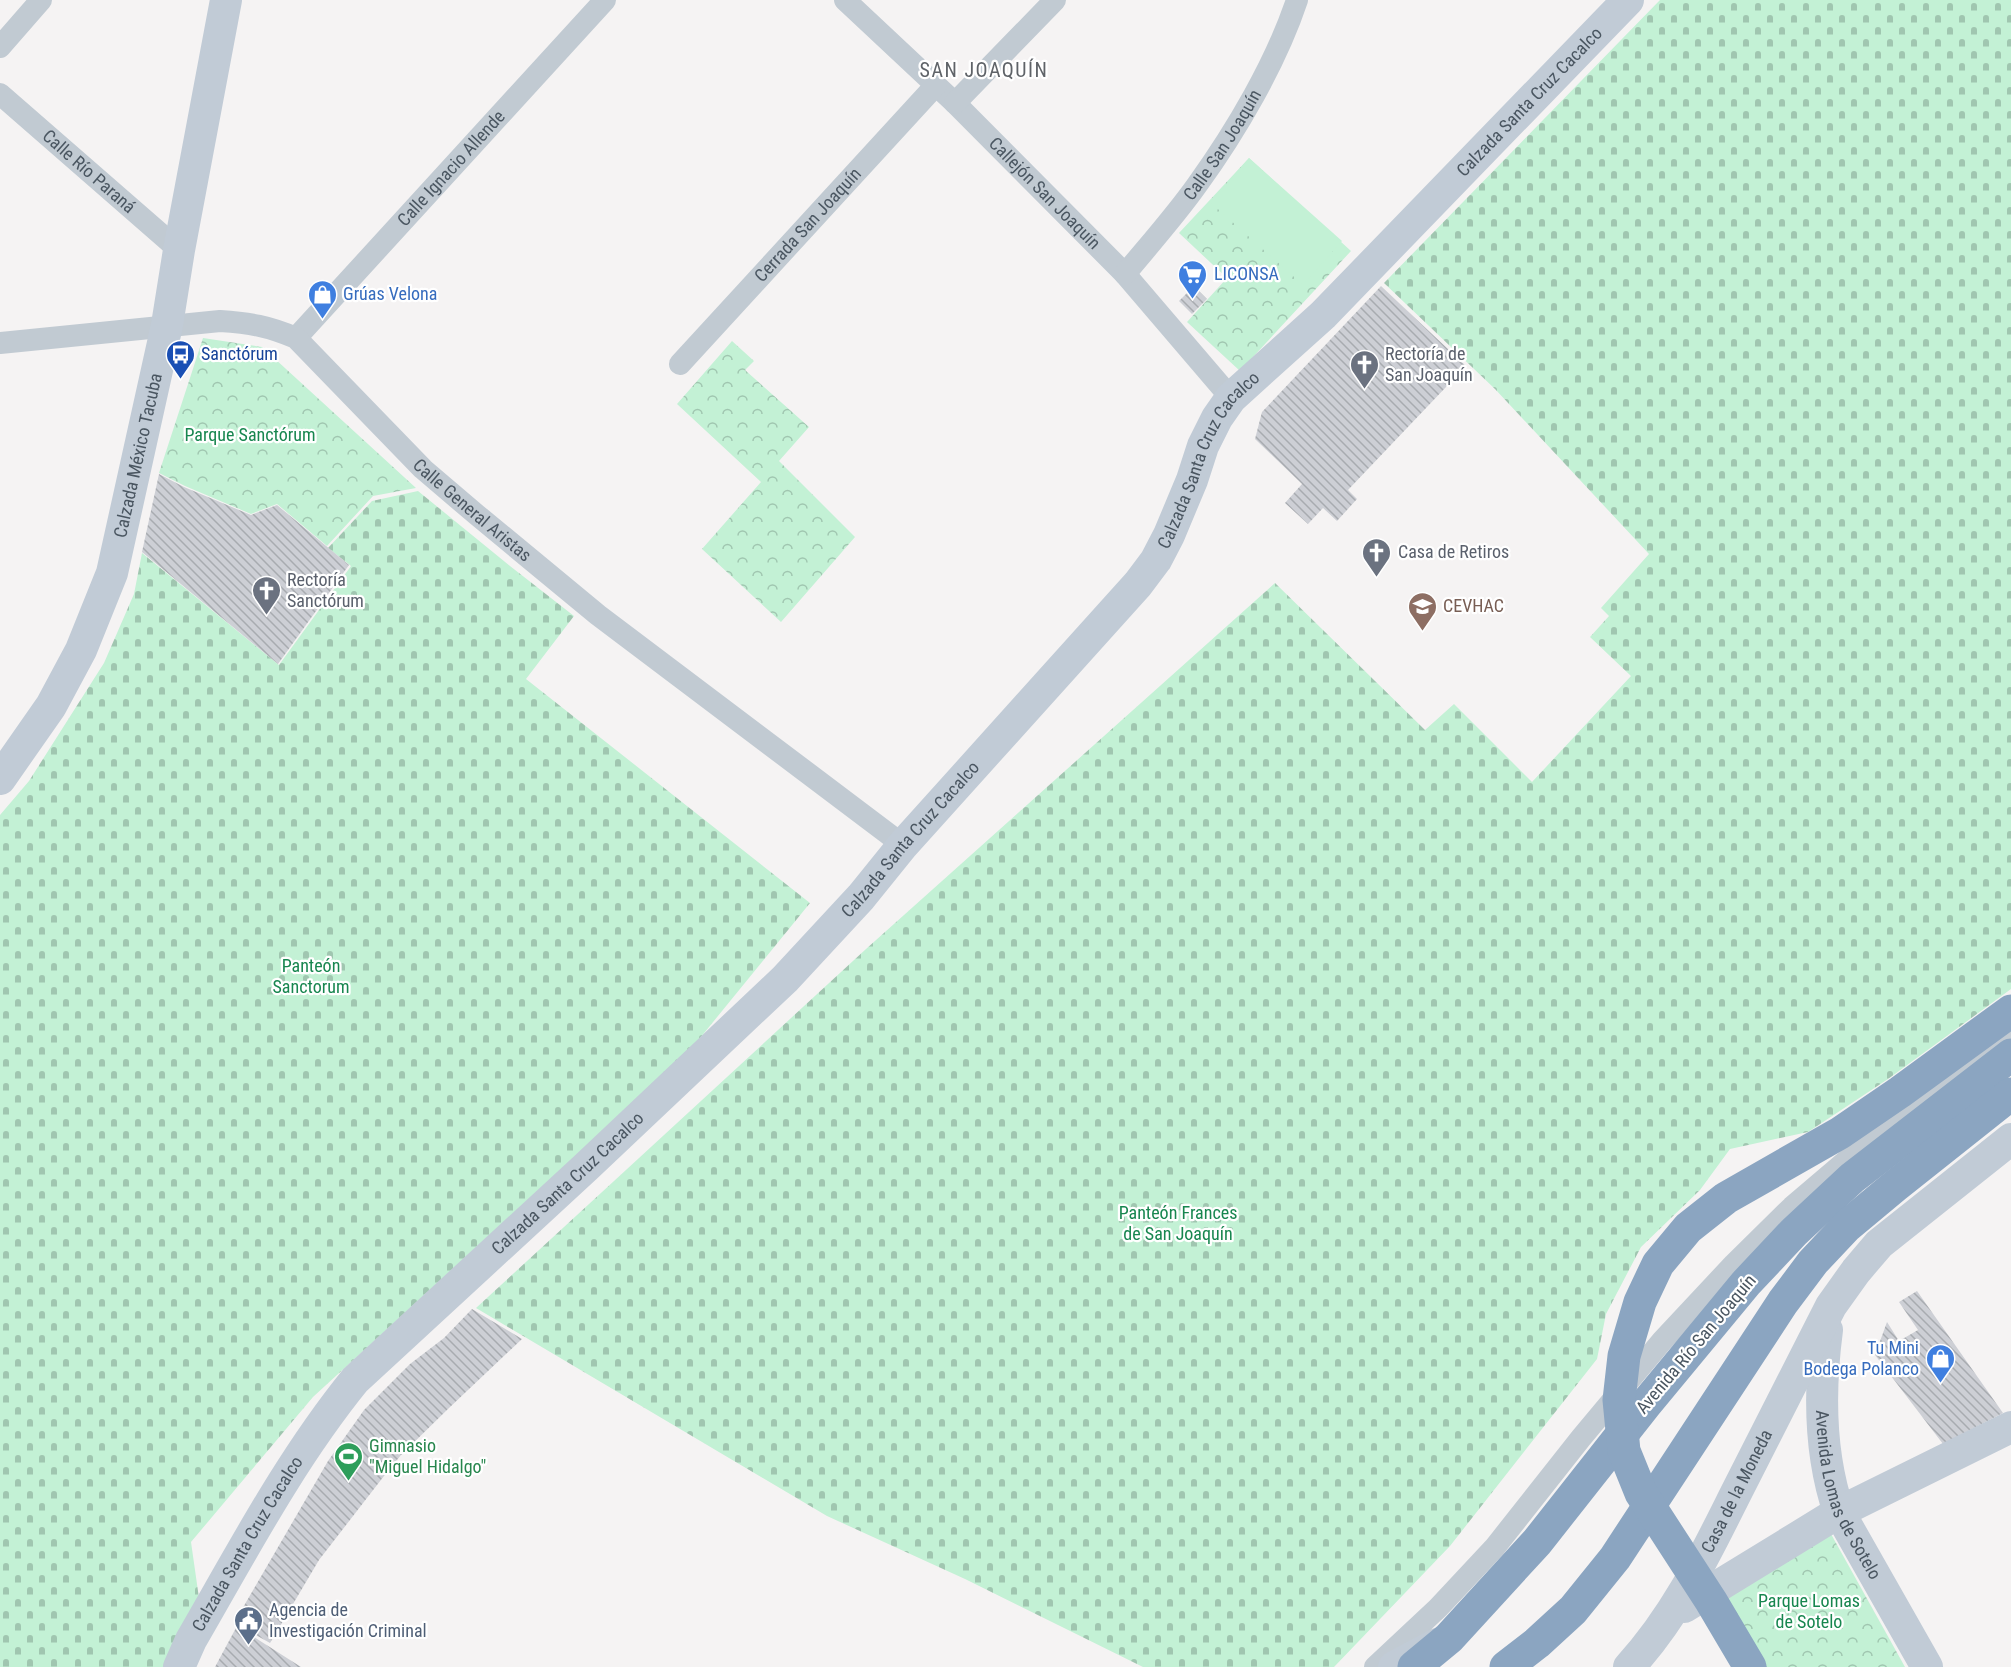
<svg xmlns="http://www.w3.org/2000/svg" width="2011" height="1667" font-family="'Roboto Condensed',sans-serif">
	<style>
		.forest { fill: url(#forest-crowns) }
		.cemetery { fill: url(#cemetery-stones) }
		.pitch { fill: #c3f1d5 }
		.building { fill: url(#building-back-hatch) }
		.lines { fill: none; stroke-linecap: round; stroke-linejoin: round }
		.street { stroke: #c1cad2; stroke-width: 22 }
		.secondary { stroke: #c1cbd6; stroke-width: 32 }
		.highway { stroke: #8ba5c1; stroke-width: 33 }
		.labels { text-anchor: middle; stroke-width: 4.5; stroke-linejoin: round; paint-order: stroke }
		.street-label { font-size: 18px; fill: #4a5661; stroke: #fff }
		.shop-label { font-size: 18px; fill: #366cbe; stroke: #fff; text-anchor: start }
		.transit-label { font-size: 18px; fill: #164399; stroke: #fff; text-anchor: start }
		.worship-label { font-size: 18px; fill: #5b616d; stroke: #fff; text-anchor: start }
		.park-label { font-size: 18px; fill: #17864f; stroke: #fff }
		.education-label { font-size: 18px; fill: #785e54; stroke: #fff; text-anchor: start }
		.leisure-label { font-size: 18px; fill: #27864d; stroke: #fff; text-anchor: start }
		.service-label { font-size: 18px; fill: #4e5e75; stroke: #fff; text-anchor: start }
		.neighbourhood-label { font-size: 20px; letter-spacing: 1.5px; fill: #5f6368; stroke: #fff }
	</style>
	<defs>
		<pattern id="forest-crowns" width="20" height="18" patternUnits="userSpaceOnUse" patternTransform="scale(1.5)"><rect width="20" height="18" fill="#c3f1d5"/><path d="M2 6a3 3 0 1 1 6 0M12 15a3 3 0 1 1 6 0" fill="none" stroke="#a0c6b0"/></pattern>
		<pattern id="cemetery-stones" width="16" height="16" patternUnits="userSpaceOnUse" patternTransform="scale(1.5)"><rect width="16" height="16" fill="#c3f1d5"/><path d="M2 7V4a2 2 0 0 1 4 0v3zM10 15v-3a2 2 0 0 1 4 0v3z" fill="#a0c6b0"/></pattern>
		<pattern id="building-back-hatch" width="6" height="6" patternUnits="userSpaceOnUse" patternTransform="scale(1.5)"><rect width="6" height="6" fill="#cdcfd5"/><path d="M-1 5l2 2M0 0l6 6M5-1l2 2" fill="none" stroke="#a8abb0"/></pattern>
	</defs>
	<rect width="100%" height="100%" fill="#f5f3f3"/>
	<g class="forest">
		<path d="M1249,158l102,93 -111,120 -53,-49 40,-44 -48,-45z"/>
		<path d="M203,338l59,9 154,141 -43,8 -46,50 -50,-42 -26,10 -66,-28 -26,-13z"/>
		<path d="M732,341l22,20 -9,9 64,57 -30,34 76,76 -74,85 -79,-73 59,-67 -84,-78z"/>
		<path d="M1831,1534l74,133h-139l-44,-70z"/>
	</g>
	<g class="cemetery">
		<path d="M1660,0h351v989l-123,90 -80,53 -78,17 -30,41 -59,57 -35,67 -9,45 -147,187 -116,121h-191l-178,-88 -138,-63 -351,-208 390,-359 409,-366 150,147 29,-26 78,78 99,-106 -41,-39 19,-21 -8,-8 48,-54 -154,-165 -111,-106z"/>
		<path d="M418,491l92,75 64,50 -48,63 284,224 -123,151 -374,343 -122,145 9,63 -33,62h-167v-852l29,-34 75,-118 30,-69 8,-41 137,112 72,-99 -23,-18 44,-47z"/>
	</g>
	<path class="pitch" d="M1249,158l93,83 -39,44 -93,-83z"/>
	<g class="building">
		<path d="M1194,286l13,13 -15,15 -13,-13z"/>
		<path d="M1381,286l85,80 -118,124 9,9 -20,22 -14,-13 -15,16 -23,-21 17,-19 -47,-45 7,-27z"/>
		<path d="M159,474l25,13 67,28 26,-10 72,60 -71,99 -136,-112z"/>
		<path d="M1917,1291l86,122 -60,31 -68,-89 12,-33 12,19 19,-11 -19,-28z"/>
		<path d="M472,1309l50,30 -73,69 -48,47 -17,21 -65,84 -49,83 -36,-20 94,-162 36,-51 46,-46 34,-26z"/>
		<path d="M237,1626l64,41h-86z"/>
	</g>
	<g class="lines">
		<g class="street">
			<path id="s1" d="M845,0l110,103 170,171 106,124"/>
			<path d="M0,47l41,-47"/>
			<path id="s2" d="M0,94l179,156"/>
			<path d="M955,103l100,-103"/>
			<path id="s3" d="M1125,274c24,-29 50,-58 72,-89 39,-54 79,-122 100,-185"/>
			<path id="s4" d="M296,338l309,-338"/>
			<path id="s5" d="M0,343l220,-22c30,2 48,5 76,17l127,131 54,46 121,100 305,230"/>
			<path id="s6" d="M680,364l256,-279"/>
			<path d="M1375,1667l63,-59 57,-61 86,-109 81,-97 72,-77 58,-57 87,-74 132,-100"/>
		</g>
		<g class="secondary">
			<path id="s7" d="M0,779l51,-73 30,-56 31,-77 55,-248 12,-75 47,-250"/>
			<path id="s8" d="M1827,1330c-8,61 -8,124 12,182l88,155"/>
			<path d="M1684,1607l155,-95 172,-85"/>
			<path id="s9" d="M179,1667l12,-27c51,-88 99,-180 164,-260l231,-213 199,-188 76,-82 42,-52 235,-261 18,-24 13,-25 23,-55 11,-34 14,-28 14,-20 92,-83 305,-315"/>
			<path d="M1394,1667l43,-23"/>
			<path id="s10" d="M1629,1667c47,-51 76,-112 107,-174 31,-62 63,-124 95,-187l25,-35 23,-27 132,-105"/>
		</g>
		<g class="highway">
			<path d="M1414,1667l35,-29 88,-96 108,-137 101,-122 48,-51 58,-54 159,-123"/>
			<path d="M1506,1667l31,-24 36,-33 42,-52 168,-256 30,-40 34,-36 48,-40 116,-92"/>
			<path d="M1750,1667l-39,-66 -70,-108 -17,-42 -5,-51 5,-44 16,-54 18,-38 30,-36 38,-30 114,-65 60,-41 111,-81"/>
		</g>
	</g>
	<defs>
		<symbol id="supermarket-pin" viewBox="-11 -11 22 30"><path d="M0 17L-7.5 6A9.5 9.5 0 1 1 7.5 6Z" fill="#3f7fe0" stroke="#fff"/><path d="M-6-5.5h2.5l.6 2H6L4.5 2H-2.5L-4.4-4H-6ZM-1.5 3.2a1.3 1.3 0 1 0 .1 0ZM3 3.2a1.3 1.3 0 1 0 .1 0Z" fill="#fff"/></symbol>
		<symbol id="shop-pin" viewBox="-11 -11 22 30"><path d="M0 17L-7.5 6A9.5 9.5 0 1 1 7.5 6Z" fill="#3f7fe0" stroke="#fff"/><path d="M-5-2.5h2.3a2.7 3.5 0 0 1 5.4 0H5L5.5 6h-11ZM-1.5-2.5h3a1.5 2.3 0 0 0-3 0Z" fill="#fff"/></symbol>
		<symbol id="bus-pin" viewBox="-11 -11 22 30"><path d="M0 17L-7.5 6A9.5 9.5 0 1 1 7.5 6Z" fill="#1a4fb4" stroke="#fff"/><path d="M-5-6H5V4H4V6H2V4H-2V6H-4V4H-5ZM-3.5-4V0h7V-4ZM-3.5 1.2v1.5H-2V1.2ZM2 1.2v1.5H3.5V1.2Z" fill="#fff"/></symbol>
		<symbol id="church-pin" viewBox="-11 -11 22 30"><path d="M0 17L-7.5 6A9.5 9.5 0 1 1 7.5 6Z" fill="#6b7280" stroke="#fff"/><path d="M-1.2-6h2.4v3.5h3.3v2.4h-3.3V6h-2.4V-.1h-3.3v-2.4h3.3Z" fill="#fff"/></symbol>
		<symbol id="university-pin" viewBox="-11 -11 22 30"><path d="M0 17L-7.5 6A9.5 9.5 0 1 1 7.5 6Z" fill="#8d6e63" stroke="#fff"/><path d="M0-5L7-2L0 1L-7-2ZM-4 1L0 2.5L4 1V4Q0 6-4 4Z" fill="#fff"/></symbol>
		<symbol id="stadium-pin" viewBox="-11 -11 22 30"><path d="M0 17L-7.5 6A9.5 9.5 0 1 1 7.5 6Z" fill="#2e9e5b" stroke="#fff"/><path d="M0-5a6.5 5 0 1 0 0 10a6.5 5 0 1 0 0-10ZM-3.5-1.8h7v3.6h-7Z" fill="#fff"/></symbol>
		<symbol id="civic-pin" viewBox="-11 -11 22 30"><path d="M0 17L-7.5 6A9.5 9.5 0 1 1 7.5 6Z" fill="#5c6f8a" stroke="#fff"/><path d="M-.6-6.5H3V-4.5H.6V-3L4-1V1h2V6H-6V1h2V-1L-.6-3ZM-1.2 2.5V6h2.4V2.5Z" fill="#fff"/></symbol>
	</defs>
	<g fill-rule="evenodd">
		<use href="#supermarket-pin" x="1176" y="258" width="33" height="45"/>
		<use href="#shop-pin" x="306" y="278" width="33" height="45"/>
		<use href="#bus-pin" x="164" y="338" width="33" height="45"/>
		<use href="#church-pin" x="1348" y="348" width="33" height="45"/>
		<use href="#church-pin" x="1360" y="536" width="33" height="45"/>
		<use href="#church-pin" x="250" y="574" width="33" height="45"/>
		<use href="#university-pin" x="1406" y="590" width="33" height="45"/>
		<use href="#shop-pin" x="1924" y="1342" width="33" height="45"/>
		<use href="#stadium-pin" x="332" y="1440" width="33" height="45"/>
		<use href="#civic-pin" x="232" y="1604" width="33" height="45"/>
	</g>
	<g class="labels">
		<g class="street-label">
			<text dy="6" stroke="none"><textPath href="#s9" startOffset="2085">Calzada Santa Cruz Cacalco</textPath></text>
			<text dy="6" stroke="none"><textPath href="#s3" startOffset="162">Calle San Joaquín</textPath></text>
			<text dy="6" stroke="none"><textPath href="#s4" startOffset="230">Calle Ignacio Allende</textPath></text>
			<text dy="6" stroke="none"><textPath href="#s2" startOffset="118">Calle Río Paraná</textPath></text>
			<text dy="6" stroke="none"><textPath href="#s1" startOffset="278">Callejón San Joaquín</textPath></text>
			<text dy="6" stroke="none"><textPath href="#s6" startOffset="189">Cerrada San Joaquín</textPath></text>
			<text dy="6" stroke="none"><textPath href="#s7" startOffset="356">Calzada México Tacuba</textPath></text>
			<text dy="6" stroke="none"><textPath href="#s9" startOffset="1599">Calzada Santa Cruz Cacalco</textPath></text>
			<text dy="6" stroke="none"><textPath href="#s5" startOffset="546">Calle General Aristas</textPath></text>
			<text dy="6" stroke="none"><textPath href="#s9" startOffset="1113">Calzada Santa Cruz Cacalco</textPath></text>
			<text dy="6" stroke="none"><textPath href="#s9" startOffset="627">Calzada Santa Cruz Cacalco</textPath></text>
			<text transform="translate(1696 1344) rotate(-50)" y="6">Avenida Río San Joaquín</text>
			<text dy="6" stroke="none"><textPath href="#s10" startOffset="207">Casa de la Moneda</textPath></text>
			<text dy="6" stroke="none"><textPath href="#s8" startOffset="170">Avenida Lomas de Sotelo</textPath></text>
			<text dy="6" stroke="none"><textPath href="#s9" startOffset="141">Calzada Santa Cruz Cacalco</textPath></text>
		</g>
		<g class="shop-label">
			<text x="1214" y="280">LICONSA</text>
			<text x="343" y="300">Grúas Velona</text>
			<text x="1919" y="1354" text-anchor="end">Tu Mini<tspan x="1919" dy="21">Bodega Polanco</tspan></text>
		</g>
		<g class="transit-label">
			<text x="201" y="360">Sanctórum</text>
		</g>
		<g class="worship-label">
			<text x="1385" y="360">Rectoría de<tspan x="1385" dy="21">San Joaquín</tspan></text>
			<text x="1398" y="558">Casa de Retiros</text>
			<text x="287" y="586">Rectoría<tspan x="287" dy="21">Sanctórum</tspan></text>
		</g>
		<g class="park-label">
			<text x="250" y="441">Parque Sanctórum</text>
			<text x="311" y="972">Panteón<tspan x="311" dy="21">Sanctorum</tspan></text>
			<text x="1178" y="1219">Panteón Frances<tspan x="1178" dy="21">de San Joaquín</tspan></text>
			<text x="1809" y="1607">Parque Lomas<tspan x="1809" dy="21">de Sotelo</tspan></text>
		</g>
		<g class="education-label">
			<text x="1443" y="612">CEVHAC</text>
		</g>
		<g class="leisure-label">
			<text x="369" y="1452">Gimnasio<tspan x="369" dy="21">"Miguel Hidalgo"</tspan></text>
		</g>
		<g class="service-label">
			<text x="269" y="1616">Agencia de<tspan x="269" dy="21">Investigación Criminal</tspan></text>
		</g>
		<g class="neighbourhood-label">
			<text x="984" y="77">SAN JOAQUÍN</text>
		</g>
	</g>
</svg>
